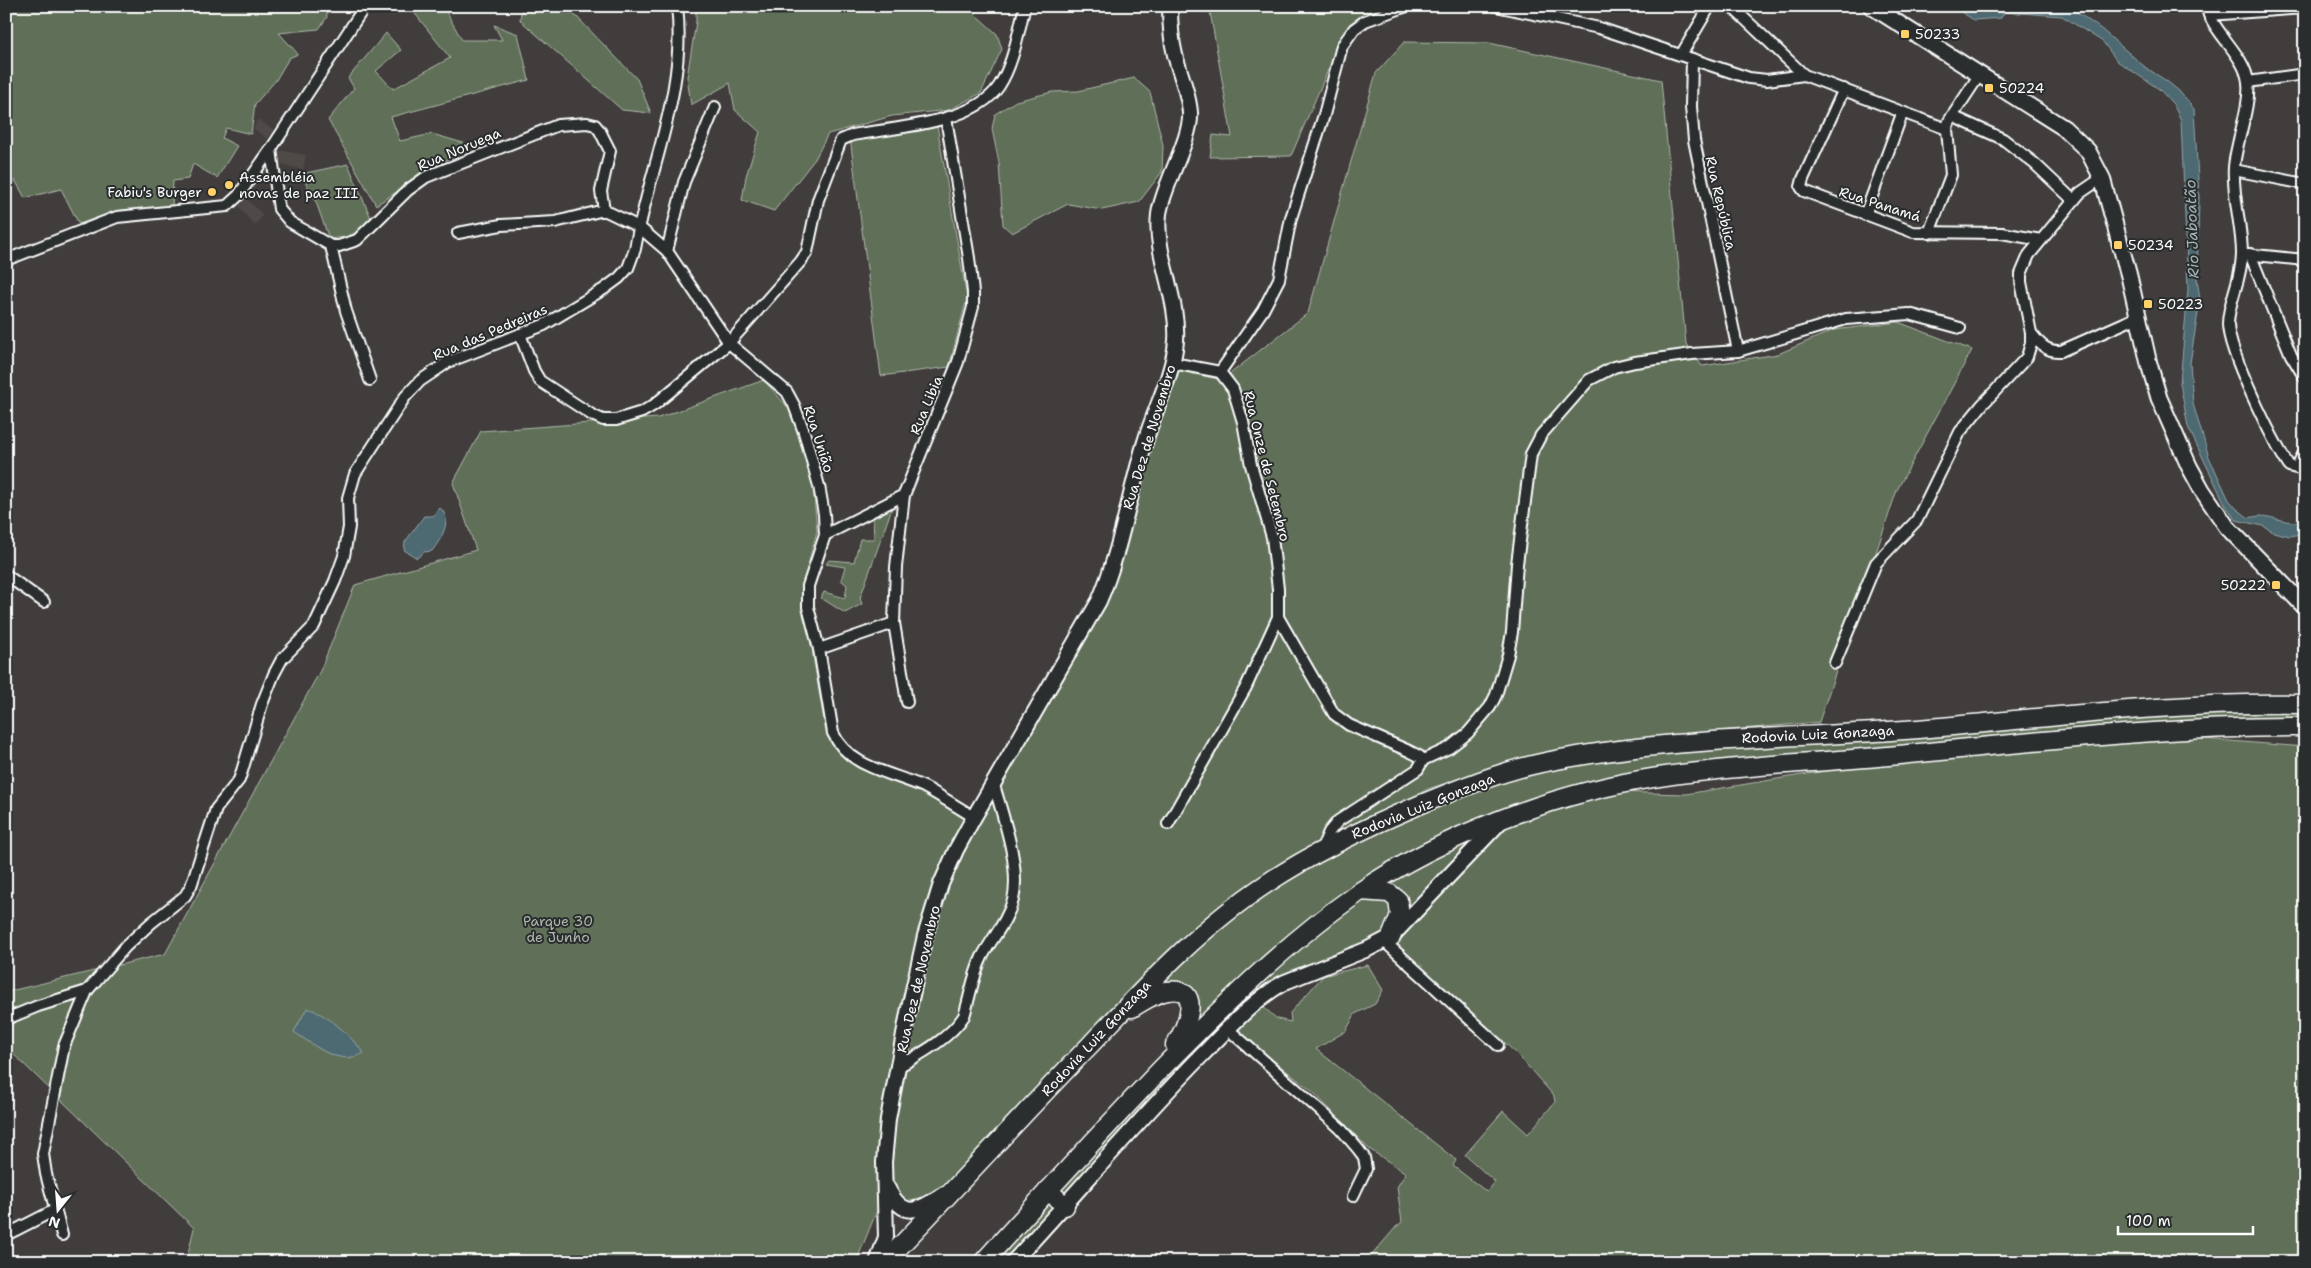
<svg xmlns="http://www.w3.org/2000/svg" width="2311" height="1268" font-family="'Shantell Sans',sans-serif">
	<style>
		.built { fill: #504846 }
		.green { fill: #607058; stroke: #b0b8ac }
		.water { fill: #4d6971; stroke: #94a5aa }
		.lines { fill: none; stroke-linecap: round; stroke-linejoin: round }
		.street-casing { stroke: #fff; stroke-width: 14 }
		.secondary-casing { stroke: #fff; stroke-width: 18 }
		.primary-casing { stroke: #fff; stroke-width: 19 }
		.highway-casing { stroke: #fff; stroke-width: 21 }
		.street { stroke: #2a2d2e; stroke-width: 10 }
		.secondary { stroke: #2a2d2e; stroke-width: 14 }
		.primary { stroke: #2a2d2e; stroke-width: 15 }
		.highway { stroke: #2a2d2e; stroke-width: 18 }
		.poi-dot { fill: #ffd166; stroke: #2a2d2e; stroke-width: 2 }
		.labels { text-anchor: middle; stroke-width: 4; stroke-linejoin: round; paint-order: stroke }
		.poi-label { font-size: 14px; fill: #fff; stroke: #2a2d2e; text-anchor: start }
		.street-label { font-size: 14px; fill: #fff; stroke: #2a2d2e }
		.park-label { font-size: 14px; fill: #b0b8ac; stroke: #2a2d2e }
		.water-label { font-size: 15px; font-style: italic; fill: #a6b4b8; stroke: #2a2d2e }
	</style>
	<rect width="100%" height="100%" fill="#403d3c"/>
	<filter id="ink" filterUnits="userSpaceOnUse"><feTurbulence type="fractalNoise" baseFrequency=".02" numOctaves="2"/><feDisplacementMap in="SourceGraphic" scale="10" xChannelSelector="R" yChannelSelector="G"/><feConvolveMatrix kernelMatrix="1 2 1 2 8 2 1 2 1" color-interpolation-filters="sRGB"/></filter>
	<g filter="url(#ink)">
		<g class="built">
			<path d="M257,119l17,11 -7,9 -13,-10z"/>
			<path d="M279,150l27,5 -3,15 -26,-7z"/>
			<path d="M246,198l17,17 -8,11 -16,-19z"/>
		</g>
		<g class="green">
			<path d="M6,6h320l1,11 -8,12 -40,4 19,21 -9,4 -13,22 -21,24 -4,30 -25,-6 -4,10 15,8 -20,32 -24,-14 -5,15 -15,2 -1,26 -62,6 -31,11 -18,-35 -36,9 -10,-18 -9,18z"/>
			<path d="M409,6h34l19,34h40l-8,-15 24,9 11,46 -138,37 9,24 32,-7 38,11 -94,60 -48,-85 26,-32 -6,-10 38,-45 15,17 -25,21 17,18 57,-31z"/>
			<path d="M522,6h42l11,9 62,64 14,34 -29,-3 -102,-90z"/>
			<path d="M696,6h282l-3,8 22,20 5,15 -21,44 -32,17 -57,6 -64,18 -13,25 -41,52 -32,-11 4,-24 14,-44 -25,-22 -5,-27 -39,22 -4,-28 9,-55z"/>
			<path d="M1209,6h179l-44,27 -53,123 -81,1 3,-22 19,2z"/>
			<path d="M1404,42l85,1 172,37 25,264 16,22 76,-12 56,-24 64,-8 74,28 -75,140 -78,232 -202,18 -100,20 -89,29 -141,72 -330,318 -37,23 -11,2 -11,-5 -9,-18 -33,81h-670l8,-34 -188,-181v-55l159,-38 155,-283 35,-86 121,-35 -23,-67 28,-52 177,-13 106,-38 27,31 22,74 4,46 -7,26 3,99 13,76 18,26 14,10 65,25 38,21 13,18 101,-179 102,-283 45,10 86,-67 68,-240z"/>
			<path d="M1134,78l16,14 13,53 -1,27 -23,30 -37,8 -34,-6 -56,29 -9,-8 -4,-62 -7,-34 3,-15 21,-13 36,-9 26,-1z"/>
			<path d="M937,125l30,173 -18,69 -68,9 -31,-238z"/>
			<path d="M348,164l23,54 -19,18 -23,3 -13,-37 -15,-28z"/>
			<path d="M892,508l-32,90 2,6 -17,9 -24,-15 3,-6 21,6 2,-13 -6,-5 4,-13 -19,-3 3,-4 25,2 6,-23h14l-1,-21z"/>
			<path d="M2305,703v24l-457,31 -237,34 75,2 243,-40 250,-17 126,10v515h-939l30,-35 6,-5 -5,-35 9,-14 -37,-24 -56,-57 -79,-63 25,-26 18,16 14,3 -1,-9 33,-37 45,-11 15,25 -8,14 -20,10 -9,17 -30,18 140,111 -3,6 34,26 8,-10 -30,-27 38,-44 25,23 27,-32 -1,-6 -38,-43 -121,-109 57,-70 50,-52 -143,67 -186,163 19,-54h-55l94,-87 96,-69 102,-40 145,-42z"/>
			<path d="M1494,827l-98,101 6,-28 -36,-11z"/>
			<path d="M1362,894l36,7 -11,34 -102,41 -275,286h-22l198,-217z"/>
		</g>
		<g class="water">
			<path d="M1951,6h100l8,3 9,-3 33,23 44,38 23,15 11,9 15,18 5,88 -2,81 3,22 -10,63 3,41 16,53 20,43 8,9 12,9c4,-1 8,-2 12,-2 13,0 32,11 44,3v14l-15,3 -17,-4 -10,-6 -27,-6 -10,-14 -38,-79 -8,-44 8,-94 -7,-169 -8,-16 -14,-15 -42,-28 -14,-19 -41,-26 -58,-4 -3,6 -27,2z"/>
			<path d="M440,508c14,11 0,33 -8,43l-8,1 -7,6 -13,-8 1,-8 19,-26h9z"/>
			<path d="M307,1008c22,7 42,27 57,45 -26,14 -48,-7 -70,-21z"/>
		</g>
		<g class="lines">
			<defs>
				<g id="street">
					<path d="M1496,6l103,22 150,50 18,2 37,-5"/>
					<path d="M1731,6l73,69 143,54"/>
					<path d="M2206,6c7,27 39,49 42,76 3,23 -12,60 -14,85 -2,29 8,58 8,87 0,25 -14,48 -14,70 0,28 45,117 61,142l7,2 9,-17"/>
					<path d="M2209,15l96,-7"/>
					<path d="M1681,55l29,-49"/>
					<path d="M1692,59l-1,48 3,33 44,211"/>
					<path d="M2248,82l57,-8"/>
					<path d="M1844,89l-41,90 -2,8 3,4 109,41 89,1 39,7"/>
					<path d="M1952,116l51,23 32,25 38,36"/>
					<path d="M271,149l8,60 11,13 41,24h8l18,-6 51,-50 18,-13 132,-52 29,-2 8,2 5,6 10,20 -9,40 3,19"/>
					<path d="M2234,170l71,14"/>
					<path d="M1865,215l37,-101"/>
					<path d="M458,233l43,-8 54,-3 49,-12 35,17 28,24 62,92 45,38 13,11 7,13 10,27 15,54 5,28 1,21 -17,51v21l11,42 14,84c16,35 58,39 91,54 17,9 33,20 50,30"/>
					<path d="M1929,233l22,-58 -4,-46 2,-8 31,-47"/>
					<path d="M331,246l15,65 24,69"/>
					<path d="M667,251l17,-69 31,-75"/>
					<path d="M2245,254l60,6"/>
					<path d="M2250,254l41,101 14,23"/>
					<path d="M6,260l111,-43 110,-11 11,-10 33,-47 94,-143"/>
					<path d="M2031,333c9,11 15,19 30,18l77,-34"/>
					<path d="M520,334l14,37 6,10 52,34 11,5h13l26,-8 12,-7 75,-62 72,-82 6,-9 11,-52 23,-60 12,-5c40,-7 122,-12 146,-49 15,-23 19,-54 26,-80"/>
					<path d="M1173,363l47,9"/>
					<path d="M825,535l79,-40"/>
					<path d="M6,575l38,27"/>
					<path d="M1278,617l56,97 15,11 60,26 10,5 4,4 -5,9 -80,52 -9,11 -8,18"/>
					<path d="M819,649l75,-26"/>
					<path d="M1835,663l41,-100 41,-43 43,-88 22,-27 45,-48 4,-14v-10l-10,-51v-8l8,-19 51,-62 22,-15"/>
					<path d="M907,702l-13,-79 2,-56 8,-72 54,-133 15,-55v-15l-4,-34 -23,-140"/>
					<path d="M1423,760l26,-12 19,-15 22,-26 6,-12 12,-40 4,-23 5,-68 14,-110 10,-19 48,-55 25,-13 21,-5 57,-8 46,-3 108,-32 63,-5 51,14"/>
					<path d="M1168,824l78,-137 32,-70v-28l-6,-52 -21,-72 -8,-43 -6,-20 -4,-13 -13,-17 43,-62 16,-31 12,-61 33,-103 18,-69 12,-17 11,-8 42,-15"/>
					<path d="M1384,941l114,104"/>
					<path d="M6,1019l32,-13 49,-15"/>
					<path d="M1228,1029l112,99 18,21 6,8 2,12 -13,27"/>
					<path d="M898,1067c24,-14 51,-28 66,-51 6,-19 9,-41 18,-59 10,-19 25,-35 31,-57 8,-33 -10,-83 -19,-115"/>
					<path d="M6,1235l49,-25"/>
					<path d="M62,1235l-16,-61 -3,-20 21,-108 23,-55 39,-45 25,-23 34,-27 6,-10 25,-77 23,-29 3,-9 20,-67 12,-30 8,-15 32,-33 21,-45 9,-25 5,-29 -1,-29 7,-24 50,-77 15,-16 28,-19 96,-37 60,-36 15,-11 9,-10 7,-19c14,-81 52,-159 42,-243"/>
				</g>
				<g id="secondary">
					<path d="M887,1187c17,34 30,24 57,7"/>
					<path d="M877,1262l9,-25 -2,-75 4,-43 20,-106 17,-77 16,-52 15,-34 18,-33 125,-216c22,-50 30,-107 46,-159 10,-34 28,-66 31,-101 3,-44 -22,-86 -17,-127 4,-29 33,-76 31,-101 -1,-19 -10,-39 -15,-58 -4,-16 -5,-32 -5,-49"/>
					<path d="M1013,1262c64,-69 124,-141 190,-208 25,-25 51,-55 82,-72l83,-33 23,-12 110,-116"/>
				</g>
				<path id="primary" d="M1871,6l193,122 24,23 14,27 27,98 20,88 10,34 30,68 13,24 25,37 78,80"/>
				<g id="highway">
					<path d="M1361,891l28,2 9,7 2,15 -9,22"/>
					<path d="M1132,1008c10,-6 22,-15 35,-17 38,-6 19,38 8,54"/>
					<path d="M1048,1190l17,16"/>
					<path d="M885,1262c69,-72 136,-146 205,-217 56,-59 110,-118 179,-163 47,-31 98,-55 150,-77 39,-16 80,-33 122,-42 124,-26 252,-24 377,-34 129,-11 258,-28 387,-25"/>
					<path d="M983,1262c59,-65 118,-130 179,-194 62,-63 124,-125 196,-175 84,-58 200,-101 301,-116 79,-12 160,-14 240,-22 135,-13 270,-29 406,-28"/>
				</g>
			</defs>
			<use href="#street" class="street-casing"/>
			<use href="#secondary" class="secondary-casing"/>
			<use href="#primary" class="primary-casing"/>
			<use href="#highway" class="highway-casing"/>
			<use href="#street" class="street"/>
			<use href="#secondary" class="secondary"/>
			<use href="#primary" class="primary"/>
			<use href="#highway" class="highway"/>
		</g>
	</g>
	<g class="poi-dot">
		<rect x="1900" y="29" width="10" height="10" rx="2.5"/>
		<rect x="1984" y="83" width="10" height="10" rx="2.5"/>
		<circle cx="229" cy="185" r="5"/>
		<circle cx="212" cy="192" r="5"/>
		<rect x="2113" y="240" width="10" height="10" rx="2.5"/>
		<rect x="2143" y="299" width="10" height="10" rx="2.5"/>
		<rect x="2271" y="580" width="10" height="10" rx="2.5"/>
	</g>
	<g class="labels">
		<g class="poi-label">
			<text x="1915" y="39">50233</text>
			<text x="1999" y="93">50224</text>
			<text x="239" y="182">Assembléia<tspan x="239" dy="16">novas de paz III</tspan></text>
			<text x="202" y="197" text-anchor="end">Fabiu's Burger</text>
			<text x="2128" y="250">50234</text>
			<text x="2158" y="309">50223</text>
			<text x="2266" y="590" text-anchor="end">50222</text>
		</g>
		<g class="street-label">
			<text transform="translate(459 149) rotate(-23)" y="5">Rua Noruega</text>
			<text transform="translate(1721 203) rotate(77)" y="5">Rua República</text>
			<text transform="translate(1880 204) rotate(18)" y="5">Rua Panamá</text>
			<text transform="translate(490 332) rotate(-23)" y="5">Rua das Pedreiras</text>
			<text transform="translate(926 405) rotate(-67)" y="5">Rua Libia</text>
			<text transform="translate(1149 437) rotate(-73)" y="5">Rua Dez de Novembro</text>
			<text transform="translate(819 439) rotate(72)" y="5">Rua União</text>
			<text transform="translate(1267 466) rotate(76)" y="5">Rua Onze de Setembro</text>
			<text transform="translate(1818 734) rotate(-3)" y="5">Rodovia Luiz Gonzaga</text>
			<text transform="translate(1423 806) rotate(-22)" y="5">Rodovia Luiz Gonzaga</text>
			<text transform="translate(918 979) rotate(-77)" y="5">Rua Dez de Novembro</text>
			<text transform="translate(1096 1038) rotate(-47)" y="5">Rodovia Luiz Gonzaga</text>
		</g>
		<g class="park-label">
			<text x="558" y="926">Parque 30<tspan x="558" dy="16">de Junho</tspan></text>
		</g>
		<g class="water-label">
			<text transform="translate(2192 229) rotate(-92)" y="5">Rio Jaboatão</text>
		</g>
	</g>
	<rect width="2311" height="1268" fill="none" stroke="#2a2d2e" stroke-width="25"/>
	<rect x="12" y="12" width="2286" height="1243" fill="none" stroke="#fff" stroke-width="2" filter="url(#ink)"/>
	<g transform="translate(58 1210) rotate(197)" stroke="#2a2d2e" stroke-width="4" paint-order="stroke">
	<path d="M0-4L9 19L0 12L-9 19Z" fill="#ffffff"/>
	<text y="-8" font-size="14" font-weight="bold" text-anchor="middle" fill="#ffffff">N</text>
	</g>
	<path d="M2118 1226v8h135v-8" fill="none" stroke="#ffffff" stroke-width="2.5"/>
	<text x="2126" y="1226" font-size="15" fill="#ffffff" stroke="#2a2d2e" stroke-width="4" paint-order="stroke">100 m</text>
</svg>
